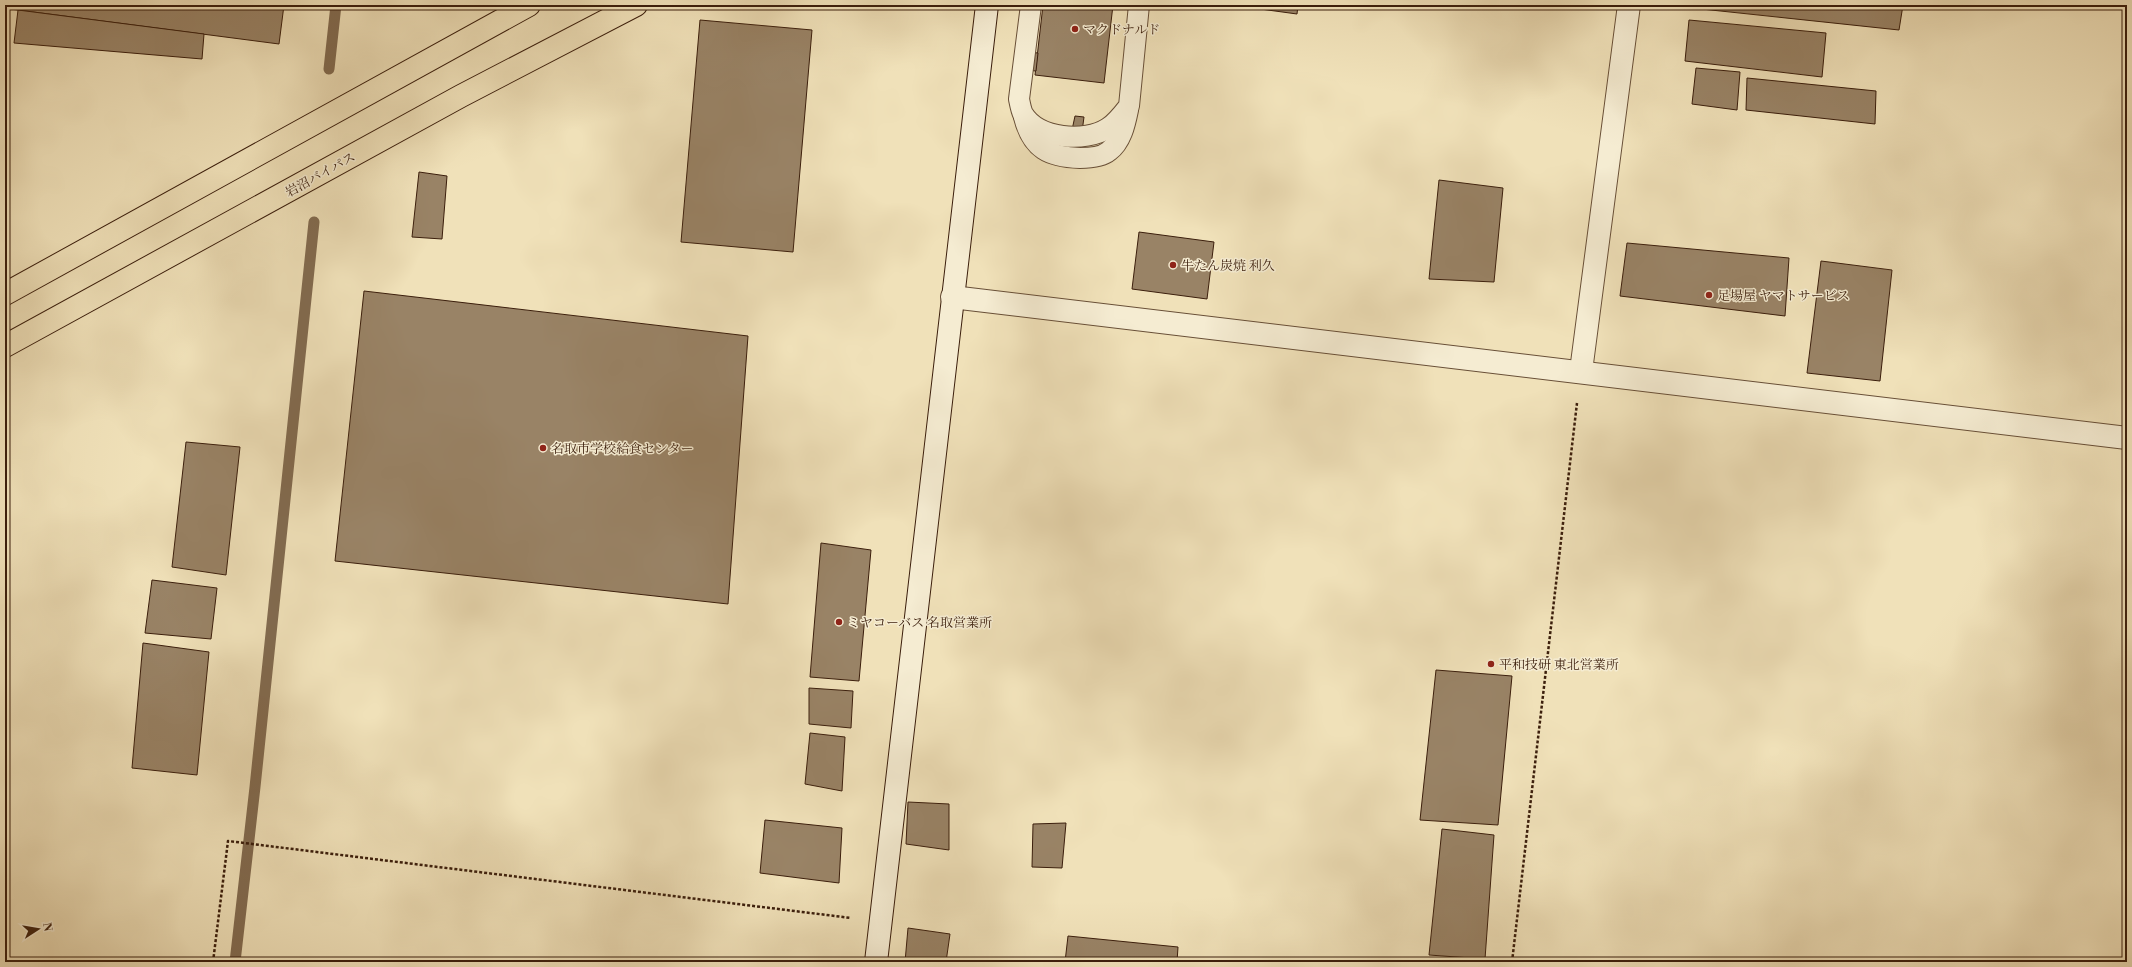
<svg xmlns="http://www.w3.org/2000/svg" width="2132" height="967" font-family="'Libre Bodoni','Noto Serif JP',serif">
	<style>
		.lines { fill: none; stroke-linecap: round; stroke-linejoin: round }
		.stream { stroke: #826b50; stroke-width: 11 }
		.building { fill: #998366; stroke: #3b1e0c }
		.lane-casing { stroke: #684f37; stroke-width: 22 }
		.street-casing { stroke: #684f37; stroke-width: 24 }
		.secondary-casing { stroke: #3b1e0c; stroke-width: 24 }
		.highway-casing { stroke: #3b1e0c; stroke-width: 24 }
		.path { stroke: #3b1e0c; stroke-width: 2.5; stroke-dasharray: 3 2; stroke-linecap: butt }
		.lane { stroke: #f5ecd2; stroke-width: 20 }
		.street { stroke: #f5ecd2; stroke-width: 22 }
		.secondary { stroke: #f5ecd2; stroke-width: 22 }
		.highway { stroke: #f0e1b9; stroke-width: 22 }
		.poi-dot { fill: #8f2418; stroke: #f5ecd2; stroke-width: 1.5 }
		.labels { text-anchor: middle; stroke-width: 3; stroke-linejoin: round; paint-order: stroke }
		.poi-label { font-size: 13px; fill: #3b1e0c; stroke: #f5ecd2; text-anchor: start }
		.street-label { font-size: 13px; fill: #3b1e0c; stroke: #f5ecd2 }
	</style>
	<rect width="100%" height="100%" fill="#f0e1b9"/>
	<filter id="stains"><feTurbulence type="fractalNoise" baseFrequency=".005" numOctaves="4"/><feColorMatrix values="0 0 0 0 .2 0 0 0 0 .09 0 0 0 0 .02 0 0 0 .5 -.17"/></filter>
	<radialGradient id="worn" r=".72"><stop offset=".6" stop-color="#630" stop-opacity="0"/><stop offset="1" stop-color="#630" stop-opacity=".3"/></radialGradient>
	<g class="lines">
		<g class="stream">
			<path d="M329,69l7,-64"/>
			<path d="M235,962l20,-175 59,-565"/>
		</g>
	</g>
	<g class="building">
		<path d="M10,5h274l-5,39 -269,-35z"/>
		<path d="M1043,5h70l-9,78 -69,-8z"/>
		<path d="M1231,5h67l-1,9z"/>
		<path d="M1664,5h239l-4,25z"/>
		<path d="M18,10l186,24 -2,25 -188,-16z"/>
		<path d="M700,20l112,10 -19,222 -112,-10z"/>
		<path d="M1689,20l137,13 -4,44 -137,-16z"/>
		<path d="M1028,52l10,1 -2,18 -11,-1z"/>
		<path d="M1696,68l44,4 -3,38 -45,-6z"/>
		<path d="M1747,78l129,13 -1,33 -129,-14z"/>
		<path d="M1075,116l9,1 -2,15 -10,-2z"/>
		<path d="M419,172l28,4 -5,63 -30,-2z"/>
		<path d="M1439,180l64,8 -9,94 -65,-3z"/>
		<path d="M1139,232l75,10 -7,57 -75,-10z"/>
		<path d="M1627,243l162,15 -4,58 -165,-20z"/>
		<path d="M1821,261l71,9 -12,111 -73,-8z"/>
		<path d="M364,291l384,45 -20,268 -393,-43z"/>
		<path d="M186,442l54,5 -14,128 -54,-8z"/>
		<path d="M821,543l50,7 -12,131 -49,-4z"/>
		<path d="M152,580l65,8 -6,51 -66,-6z"/>
		<path d="M143,643l66,9 -12,123 -65,-7z"/>
		<path d="M1436,670l76,6 -14,149 -78,-5z"/>
		<path d="M809,688l44,3 -2,37 -42,-4z"/>
		<path d="M810,733l35,4 -3,54 -37,-7z"/>
		<path d="M908,802l41,2v46l-43,-6z"/>
		<path d="M765,820l77,8 -3,55 -79,-10z"/>
		<path d="M1066,823l-4,45 -30,-1 1,-43z"/>
		<path d="M1442,829l52,6 -9,124 -56,-4z"/>
		<path d="M908,928l42,6 -4,28h-41z"/>
		<path d="M1068,936l110,11 -1,15h-112z"/>
	</g>
	<g class="lines">
		<defs>
			<g id="lane">
				<path d="M1031,5l-12,94c1,5 2,11 4,15 15,25 62,29 85,14 8,-5 14,-13 21,-22l10,-101"/>
				<path d="M1024,117c8,32 25,40 56,41 8,0 22,-1 29,-7 12,-9 16,-26 19,-41"/>
			</g>
			<g id="street">
				<path d="M952,297l1175,141"/>
				<path d="M1581,371l48,-366"/>
			</g>
			<path id="secondary" d="M876,962l111,-957"/>
			<g id="highway">
				<path d="M5,294l524,-289"/>
				<path d="M5,346l456,-250 175,-91"/>
			</g>
		</defs>
		<use href="#lane" class="lane-casing"/>
		<use href="#street" class="street-casing"/>
		<use href="#secondary" class="secondary-casing"/>
		<use href="#highway" class="highway-casing"/>
		<g class="path">
			<path d="M213,962l15,-121 623,77"/>
			<path d="M1512,962l65,-559"/>
		</g>
		<use href="#lane" class="lane"/>
		<use href="#street" class="street"/>
		<use href="#secondary" class="secondary"/>
		<use href="#highway" class="highway"/>
	</g>
	<g class="poi-dot">
		<circle cx="1075" cy="29" r="4"/>
		<circle cx="1173" cy="265" r="4"/>
		<circle cx="1709" cy="295" r="4"/>
		<circle cx="543" cy="448" r="4"/>
		<circle cx="839" cy="622" r="4"/>
		<circle cx="1491" cy="664" r="4"/>
	</g>
	<g class="labels">
		<g class="poi-label">
			<text x="1083" y="34">マクドナルド</text>
			<text x="1181" y="270">牛たん炭焼 利久</text>
			<text x="1717" y="300">足場屋 ヤマトサービス</text>
			<text x="551" y="453">名取市学校給食センター</text>
			<text x="847" y="627">ミヤコーバス 名取営業所</text>
			<text x="1499" y="669">平和技研 東北営業所</text>
		</g>
		<g class="street-label">
			<text transform="translate(320 174) rotate(-29)" y="5">岩沼バイパス</text>
		</g>
	</g>
	<rect width="2132" height="967" fill="none" stroke="#f0e1b9" stroke-width="20"/>
	<rect x="6" y="6" width="2120" height="955" fill="none" stroke="#3b1e0c" stroke-width="2"/>
	<rect x="10" y="10" width="2112" height="947" fill="none" stroke="#3b1e0c"/>
	<g transform="translate(38 929) rotate(78)" stroke="#f5ecd2" stroke-width="3" paint-order="stroke">
	<path d="M0-3L7 15L0 10L-7 15Z" fill="#3b1e0c"/>
	<text y="-6" font-size="11" font-weight="bold" text-anchor="middle" fill="#3b1e0c">N</text>
	</g>
	<rect width="100%" height="100%" filter="url(#stains)"/>
	<rect width="100%" height="100%" fill="url(#worn)"/>
</svg>
